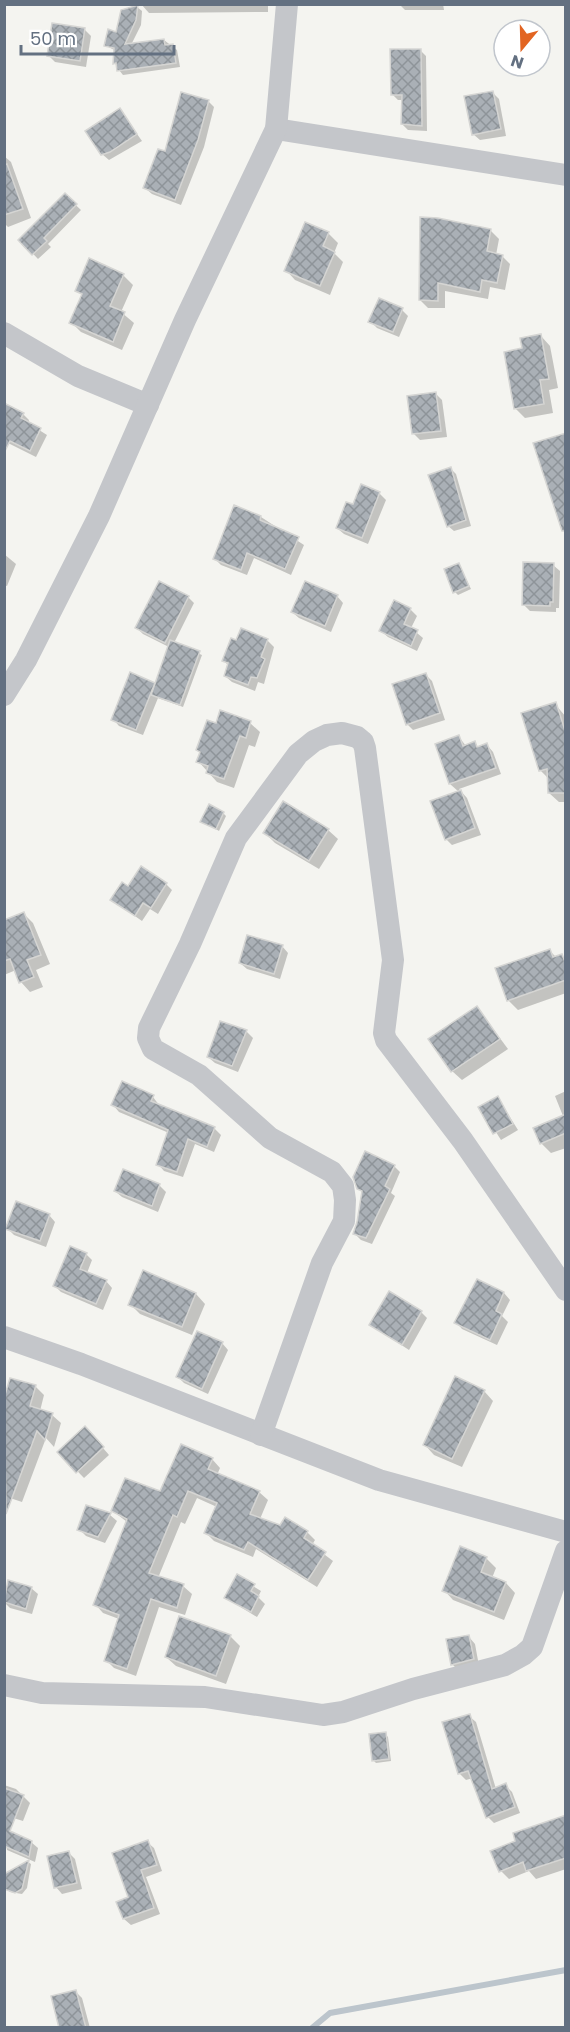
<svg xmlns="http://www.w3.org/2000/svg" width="570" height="2032" font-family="Poppins,sans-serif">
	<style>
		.shadow { fill: #0003 }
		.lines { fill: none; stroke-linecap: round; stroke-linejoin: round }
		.stream { stroke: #bcc5cc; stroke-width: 6 }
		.building { fill: url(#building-cross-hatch); stroke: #d5d5d3; stroke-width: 1.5 }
		.street { stroke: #c4c6ca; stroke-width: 22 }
	</style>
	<defs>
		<pattern id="building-cross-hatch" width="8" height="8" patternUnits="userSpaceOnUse" patternTransform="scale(1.5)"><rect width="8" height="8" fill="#aab0b6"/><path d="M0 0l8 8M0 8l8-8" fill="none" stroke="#8e9499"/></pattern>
	</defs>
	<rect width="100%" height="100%" fill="#f4f4f0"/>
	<g class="shadow">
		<path d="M141,4h127v8l-119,1z"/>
		<path d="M399,4h44l1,6h-39z"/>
		<path d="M137,7l5,4 -1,14 -10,20 33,-5 13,10 3,17 -57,8 -4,-5 -4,-7 1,-12 -11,-6z"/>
		<path d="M85,30l6,6 -5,31 -31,-5 -7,-7z"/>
		<path d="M420,50l6,6 1,75 -19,-1 -6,-6 2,-24h-6l-5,-5z"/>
		<path d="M493,93l6,6 7,37 -26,4 -7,-6z"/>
		<path d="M208,101l6,6 -10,40 -23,58 -29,-11 -7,-6z"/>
		<path d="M120,110l22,31 -33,19 -7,-6z"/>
		<path d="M4,156l7,6 20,56 -23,9 -4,-4z"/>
		<path d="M65,195l16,15 -33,34 3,3 -13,12 -18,-19z"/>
		<path d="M438,219l53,12 8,8 -3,16 6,1 8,8 -5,26 -15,-3 -2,12 -43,-8v17h-17l-8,-8z"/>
		<path d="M328,233l10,10 -4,10 9,9 -13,33 -35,-15 -9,-10z"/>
		<path d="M123,275l10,10 -12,27 13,11 -12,27 -41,-18 -10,-10 12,-26 -6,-6z"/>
		<path d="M402,310l6,6 -9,21 -22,-9 -7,-7z"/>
		<path d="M541,336l9,10 8,42 -9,2 4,23 -28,5 -10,-10 8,-59z"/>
		<path d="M435,393l7,7 5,37 -27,3 -6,-6z"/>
		<path d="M23,414l6,6 -1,3 19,12 -11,22 -32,-16z"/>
		<path d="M451,469l5,5 15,52 -17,5 -6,-5z"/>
		<path d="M379,493l7,7 -18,44 -24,-10 -7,-6 17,-22z"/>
		<path d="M261,517l43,28 -13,30 -37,-17 -7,17 -26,-10 -6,-6z"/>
		<path d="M4,554l12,10 -9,22 -3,-1z"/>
		<path d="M459,565l12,24 -13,6 -3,-3z"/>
		<path d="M553,565l7,6 -1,37h-3v4l-26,-1 -6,-6z"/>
		<path d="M337,596l6,7 -12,29 -32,-14 -7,-6z"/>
		<path d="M188,597l6,6 -20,40 28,12 -19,52 -25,-9 -15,37 -24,-9 -6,-7 18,-45 24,10 14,-37 -26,-13 -6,-6z"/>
		<path d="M410,609l7,7 -6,12 12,10 -6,13 -29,-14 -7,-6z"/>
		<path d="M267,640l7,7 -10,37 -6,-2 -3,9 -23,-9 -7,-6 4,-10 -5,-5 13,-19z"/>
		<path d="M425,674l7,7 13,39 -32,10 -6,-6z"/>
		<path d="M555,704l11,13v85h-7l-10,-9v-14l-9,-9z"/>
		<path d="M250,723l10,9 -5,15 -6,-2 -15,43 -17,-6 -19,-21 3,-8 -3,-3 19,-25z"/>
		<path d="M459,737l7,9 9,-3 4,5 8,-3 6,7 8,22 -42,15 8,9 14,37 -29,10 -6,-6 13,-47 -9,-8 -13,-39z"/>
		<path d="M223,813l3,3 -7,15 -17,-10z"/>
		<path d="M328,830l10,9 -19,30 -44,-26 -10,-10z"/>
		<path d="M166,884l6,6 -14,24 -8,-5 -8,12 -30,-21 17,-12z"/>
		<path d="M24,914l9,9 17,41 -14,6 7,17 -13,5 -9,-10 -5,-12 -12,5v-54z"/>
		<path d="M282,946l6,7 -8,26 -33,-10 -7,-6z"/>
		<path d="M549,950l7,7 5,-2 5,5v33l-48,17 -10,-10z"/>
		<path d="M479,1010l29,39 -46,31 -10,-9z"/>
		<path d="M220,1023l27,9 6,6 -15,34 -23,-9 -7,-6z"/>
		<path d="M566,1091v57l-15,5 -10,-10 22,-27 -8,-20z"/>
		<path d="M153,1097l6,8 55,23 7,7 -7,17 -19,-8 -12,33 -19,-6 -6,-7 11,-31 -50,-21 -6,-7z"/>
		<path d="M498,1098l20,32 -17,10 -21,-33z"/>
		<path d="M394,1166l6,6 -9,21 4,3 -23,48 -11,-4 -7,-7 5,-10 4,-30 -5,-5z"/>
		<path d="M159,1185l7,7 -8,20 -36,-15 -7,-6z"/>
		<path d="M49,1215l6,7 -9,25 -32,-12 -7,-7z"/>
		<path d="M86,1254l6,6 -5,13 19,8 6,7 -9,22 -42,-18 -6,-6z"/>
		<path d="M478,1281l26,12 6,7 -8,16 6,6 -11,23 -35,-16 -6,-7z"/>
		<path d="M196,1294l9,10 -13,31 -52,-21 -10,-10z"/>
		<path d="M421,1312l6,6 -18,32 -38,-25z"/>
		<path d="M222,1343l6,7 -20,44 -24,-11 -6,-6z"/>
		<path d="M35,1386l9,9 -4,16 12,4 9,8 -7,24 -8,-9 -24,64 -18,-6v-46l5,-12 -5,-2v-33z"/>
		<path d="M484,1391l9,10 -31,66 -28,-12 -9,-10z"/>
		<path d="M91,1434l18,21 -25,23 -25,-26z"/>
		<path d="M212,1459l8,9 -3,7 42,17 9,8 -8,19 21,8 26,5 8,8 -3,5 21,16 -16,26 -61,-38 -3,8 -39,-16 -8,-8 11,-26 -20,-9 -12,26 -4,-2 -23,56 25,8 9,8 -7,21 -26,-8 -23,69 -22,-8 -8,-8 13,-41 -16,-6 -8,-9 32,-82 -14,-11 48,-18z"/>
		<path d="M87,1506l23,9 7,6 -12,22 -19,-7 -7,-7z"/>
		<path d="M486,1558l10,10 -4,10 14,5 9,10 -11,27 -51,-20 -9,-10z"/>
		<path d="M237,1576l24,15 -3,6 7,7 -8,13 -31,-19z"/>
		<path d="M9,1582l22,6 7,6 -6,20 -22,-6 -6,-6z"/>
		<path d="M230,1636l10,10 -14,38 -50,-18 -10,-9z"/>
		<path d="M469,1637l6,7 4,22 -20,5 -7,-7z"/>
		<path d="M469,1716l7,6 20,67 9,-4 7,7 8,21 -26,10 -6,-6 -15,-39 -7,2 -7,-7z"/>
		<path d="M385,1734l3,3 3,24 -15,2 -3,-3z"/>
		<path d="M4,1785l12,4 14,14 -7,18 -19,-6z"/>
		<path d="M566,1820v49l-30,10 -7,-8 -20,8 -8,-8z"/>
		<path d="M4,1833l27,9 7,6 -3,14 -28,-12z"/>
		<path d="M147,1842l7,6 8,23 -16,6 14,37 -29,11 -7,-6 -6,-16 12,-5z"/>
		<path d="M69,1853l6,6 7,30 -20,5 -6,-7z"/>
		<path d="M28,1862l3,2 -4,24 -5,6 -12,-2 -3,-3z"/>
		<path d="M75,1991l7,7 8,30h-29z"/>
	</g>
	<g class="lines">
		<path class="stream" d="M312,2028l18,-15 236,-43"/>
	</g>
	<g class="building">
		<path d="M138,5l-2,15 -11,24 39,-5 1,6 8,-1 3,19 -59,8 -1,-8 -3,1 1,-16 -10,-2 4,-17 8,3 5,-22z"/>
		<path d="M52,23l33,5 -5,33 -33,-5z"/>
		<path d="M390,49h31l1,77 -21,-2 1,-29h-11z"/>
		<path d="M493,91l8,38 -29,6 -8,-39z"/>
		<path d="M181,92l28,8 -11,40 -23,60 -32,-12 15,-39 7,2z"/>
		<path d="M120,108l17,26 -27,18 -9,3 -16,-24z"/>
		<path d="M7,164l16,45 -19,6v-50z"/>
		<path d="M65,193l12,11 -33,34 3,3 -15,14 -14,-15z"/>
		<path d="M420,217l18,1 53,11 -4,22 16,4 -6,28 -15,-3 -2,12 -42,-9v18l-19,-1z"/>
		<path d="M305,222l24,10 -6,14 12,6 -15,34 -36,-15z"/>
		<path d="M89,258l35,16 -14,32 15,6 -12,30 -44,-19 13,-29 -7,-3z"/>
		<path d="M379,298l24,10 -10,24 -25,-10z"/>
		<path d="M541,334l8,45 -9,1 4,24 -30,5 -10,-57 18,-4 -2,-10z"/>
		<path d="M436,392l5,39 -29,3 -5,-38z"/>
		<path d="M4,403l20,10 -3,5 20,10 -11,23 -20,-10 -6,12z"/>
		<path d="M566,433v98h-4l-29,-88z"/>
		<path d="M451,467l15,53 -19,7 -19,-52z"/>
		<path d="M361,484l19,8 -18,46 -26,-10 10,-26 7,2z"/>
		<path d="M234,505l27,11 -1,4 39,17 -14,32 -38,-16 -6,17 -28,-11z"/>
		<path d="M523,562l31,1 -1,39h-3v4l-28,-1z"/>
		<path d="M459,563l10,23 -16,7 -9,-24z"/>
		<path d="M159,581l30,15 -24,47 -30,-15z"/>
		<path d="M305,581l33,14 -13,31 -34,-14z"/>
		<path d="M394,600l17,8 -7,16 14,6 -7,16 -32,-15z"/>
		<path d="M241,628l27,11 -7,18 4,2 -8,19 -6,-1 -3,8 -24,-9 4,-13 -6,-2 9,-23 5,2z"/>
		<path d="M170,640l30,11 -20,54 -29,-10z"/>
		<path d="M130,672l25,11 -19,47 -25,-10z"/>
		<path d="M426,673l14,40 -34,12 -14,-41z"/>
		<path d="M556,702l10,32 -1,59h-17l-1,-24 -8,2 -18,-58z"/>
		<path d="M220,710l31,11 -5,17 -6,-2 -16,43 -18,-6 2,-7 -12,-4 4,-10 -4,-2 11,-30 9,3z"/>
		<path d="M459,735l4,11 12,-5 2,6 10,-4 9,25 -47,16 -14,-40z"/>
		<path d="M461,790l14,38 -30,12 -15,-39z"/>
		<path d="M283,801l46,28 -20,32 -46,-28z"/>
		<path d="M209,804l15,8 -8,17 -16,-7z"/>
		<path d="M141,866l26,17 -16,25 -8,-5 -8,13 -25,-16 12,-18 6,4z"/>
		<path d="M24,912l17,43 -14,5 7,17 -15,6 -9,-24 -6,2v-41z"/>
		<path d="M247,935l36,10 -9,29 -35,-11z"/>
		<path d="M550,949l3,8 9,-3 4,11v15l-59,21 -12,-33z"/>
		<path d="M477,1006l23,33 -49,33 -23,-33z"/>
		<path d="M220,1021l27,9 -15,36 -25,-9z"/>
		<path d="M122,1081l32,14 -3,6 64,26 -8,20 -19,-8 -11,33 -21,-7 12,-35 -57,-25z"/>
		<path d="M498,1096l15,28 -20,10 -15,-27z"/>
		<path d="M566,1114v19l-26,11 -7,-16z"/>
		<path d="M365,1151l30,14 -10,21 5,3 -24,49 -13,-4 4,-12 5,-31 -5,-2 -4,-12z"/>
		<path d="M123,1169l37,15 -8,22 -38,-15z"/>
		<path d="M16,1201l34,13 -10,27 -35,-12z"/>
		<path d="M70,1246l17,7 -7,16 27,11 -11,24 -43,-18z"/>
		<path d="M143,1270l53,23 -14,34 -54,-22z"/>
		<path d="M477,1279l27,13 -8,19 6,3 -12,26 -36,-17z"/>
		<path d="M389,1291l33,20 -20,34 -33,-20z"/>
		<path d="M197,1331l26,11 -21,47 -26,-12z"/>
		<path d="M455,1376l30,14 -33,69 -29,-14z"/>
		<path d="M10,1378l26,7 -6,21 23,7 -8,27 -8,-9 -31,83 -2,-116z"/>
		<path d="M85,1426l19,21 -28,26 -19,-21z"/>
		<path d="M181,1444l32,14 -5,11 52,22 -10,23 30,11 5,-8 23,14 -4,7 22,14 -18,28 -60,-38 -4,8 -40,-17 13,-30 -29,-12 -11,26 -4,-2 -24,58 35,11 -7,24 -26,-9 -24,70 -23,-8 15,-46 -26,-10 34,-86 -16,-8 14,-33 35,13z"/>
		<path d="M86,1505l25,8 -13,24 -21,-7z"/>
		<path d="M460,1546l27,11 -6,15 25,10 -12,30 -52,-21z"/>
		<path d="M237,1574l18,10 -4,7 8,5 -8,16 -27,-14z"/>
		<path d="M8,1580l24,7 -6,22 -22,-7z"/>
		<path d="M179,1616l52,19 -15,41 -51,-19z"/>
		<path d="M469,1635l5,24 -23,6 -5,-26z"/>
		<path d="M470,1714l22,75 14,-6 9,24 -29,11 -18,-47 -10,3 -16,-52z"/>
		<path d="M386,1732l3,27 -17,2 -3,-27z"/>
		<path d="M4,1788l20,7 -14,36 22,10 -3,16 -25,-11z"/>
		<path d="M566,1815v43l-40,13 -3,-9 -24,10 -9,-21 25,-10 -2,-8z"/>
		<path d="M148,1840l9,25 -16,5 13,38 -31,11 -7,-17 12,-5 -16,-44z"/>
		<path d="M69,1851l8,32 -23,5 -7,-32z"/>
		<path d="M29,1860l-7,29 -7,4 -11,-4v-15z"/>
		<path d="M76,1990l10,38h-27l-8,-32z"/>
	</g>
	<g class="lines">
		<g class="street">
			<path d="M276,129l290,46"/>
			<path d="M4,333l74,43 70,29"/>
			<path d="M4,695l22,-35 73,-144 86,-196 91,-191 11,-125"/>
			<path d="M4,1337l77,27 298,116 187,52"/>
			<path d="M261,1435l61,-172 22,-42 1,-21 -2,-14 -11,-14 -62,-34 -71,-63 -46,-26 -5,-11 1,-10 41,-84 46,-106 62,-84 16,-13 13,-6 15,-2 15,4 6,5 2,6 28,212 -9,73 2,7 77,101 103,149"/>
			<path d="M4,1685l38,8 163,4 118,18 20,-3 70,-23 92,-24 18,-10 9,-8 34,-96"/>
		</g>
	</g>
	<rect width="570" height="2032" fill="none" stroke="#637081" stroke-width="12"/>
	<g transform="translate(522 48) rotate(199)"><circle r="28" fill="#ffffff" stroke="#c1c6cd" stroke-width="1.5"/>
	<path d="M0-4.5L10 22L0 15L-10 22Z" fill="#e26421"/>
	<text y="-9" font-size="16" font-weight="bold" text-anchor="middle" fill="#637081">N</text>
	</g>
	<path d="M21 45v9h153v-9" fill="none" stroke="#637081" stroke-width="3"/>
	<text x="30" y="45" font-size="18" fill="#637081" stroke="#ffffff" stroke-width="4.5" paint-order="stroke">50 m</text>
</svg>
